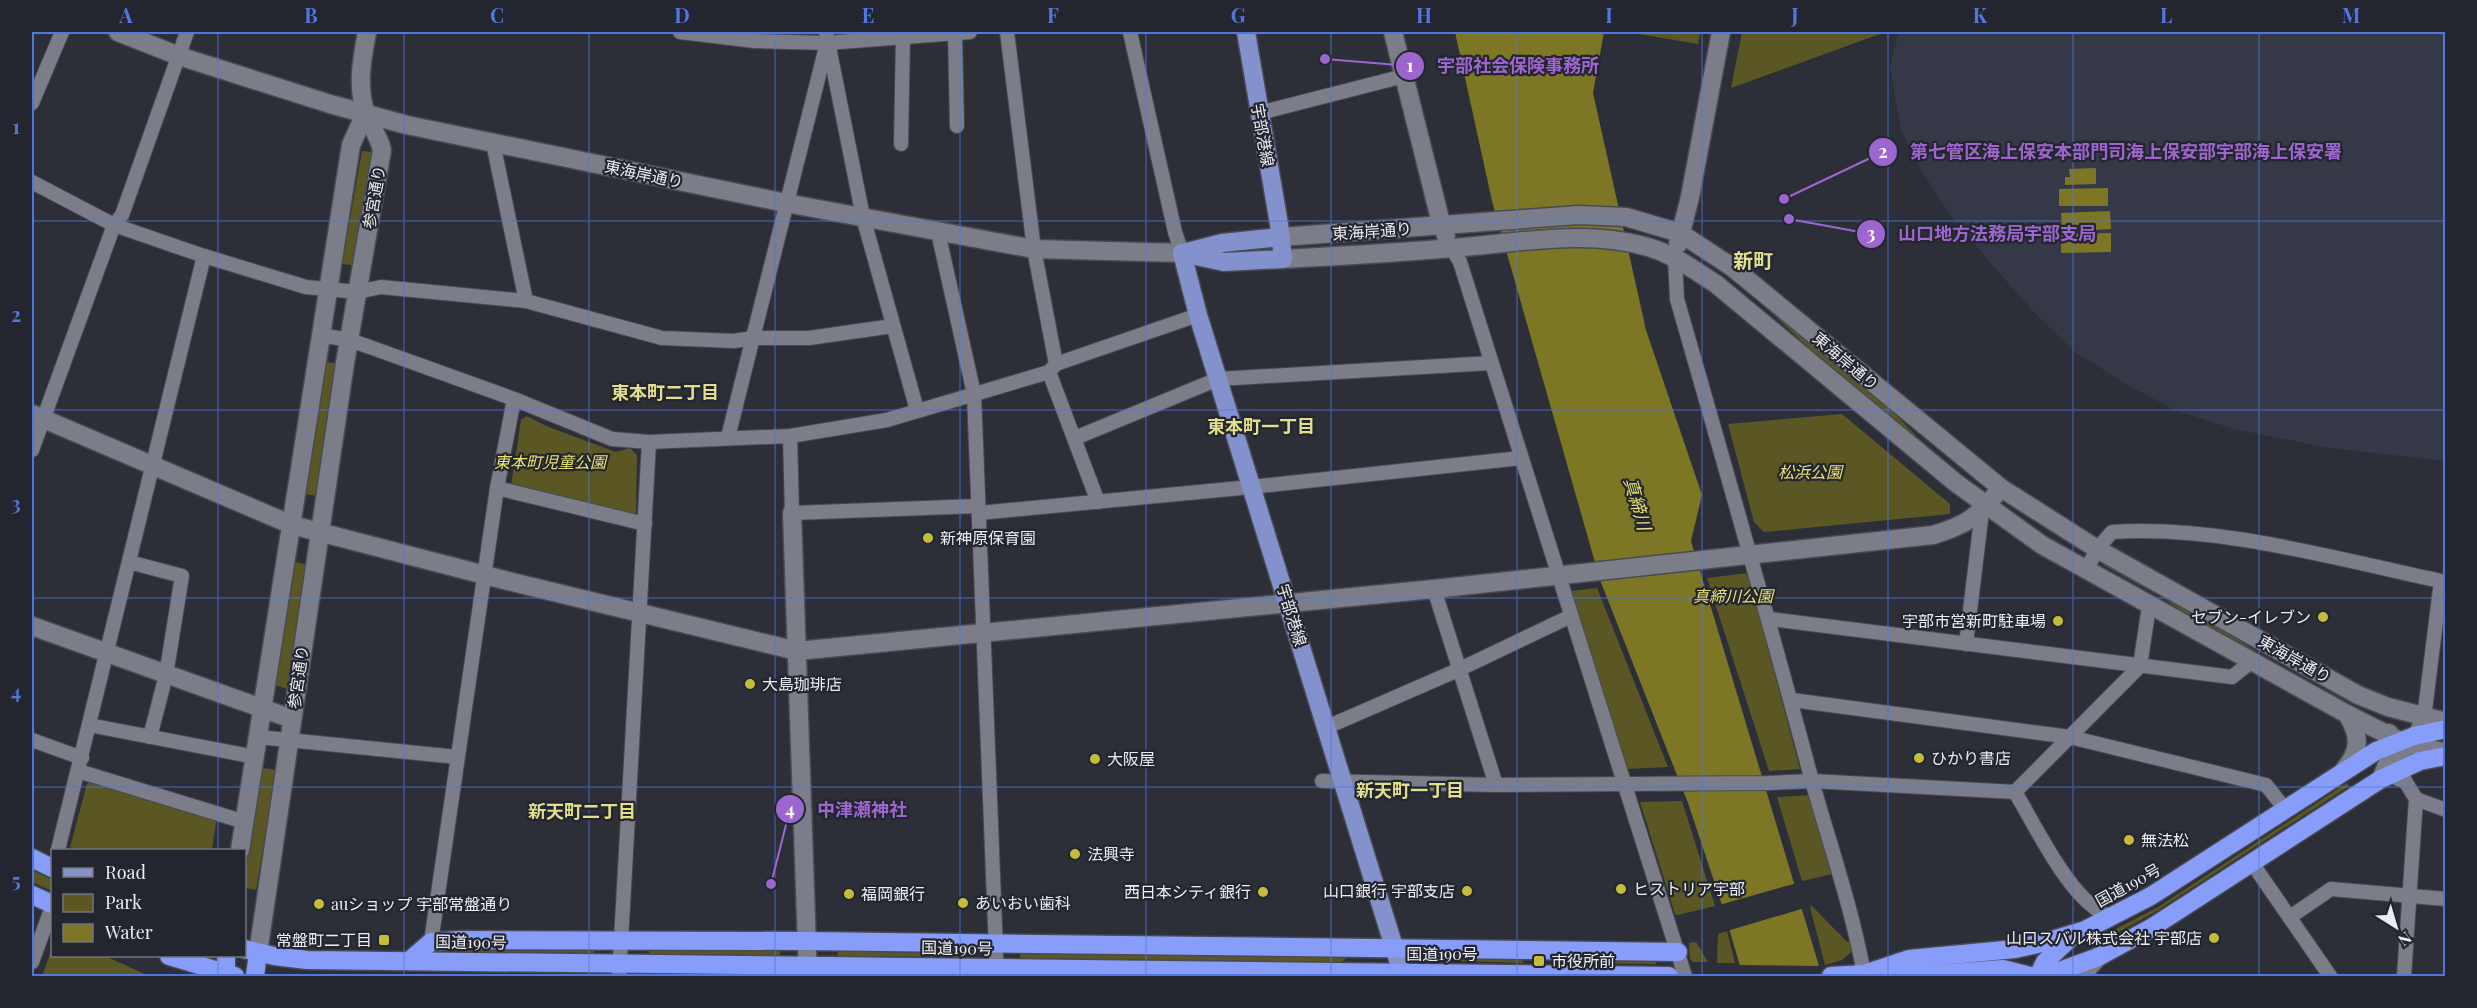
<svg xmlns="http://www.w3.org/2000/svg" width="2477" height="1008" font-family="'Playfair Display','Noto Sans JP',serif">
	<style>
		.built { fill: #353947 }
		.green { fill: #5b5724 }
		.water { fill: #7d7625 }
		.pier { fill: #2d2f38 }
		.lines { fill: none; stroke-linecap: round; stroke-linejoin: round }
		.street-casing { stroke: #494a52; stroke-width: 16 }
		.secondary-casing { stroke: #494a52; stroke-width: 21 }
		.primary-casing { stroke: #494a52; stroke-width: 21 }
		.highway-casing { stroke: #494a52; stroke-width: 21 }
		.street { stroke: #7b7e88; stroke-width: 14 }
		.secondary { stroke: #7b7e88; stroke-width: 18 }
		.primary { stroke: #8391cc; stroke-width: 18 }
		.highway { stroke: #889dfa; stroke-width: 18 }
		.grid { fill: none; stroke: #5176df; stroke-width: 1.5; stroke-opacity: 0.55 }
		.poi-dot { fill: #c6bc3c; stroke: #23262e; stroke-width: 2 }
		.labels { text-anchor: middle; stroke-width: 4.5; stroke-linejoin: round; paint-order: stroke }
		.street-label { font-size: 16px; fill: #ecedf3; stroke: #23262e }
		.park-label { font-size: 16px; font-style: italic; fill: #eae175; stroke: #23262e }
		.poi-label { font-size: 16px; fill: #ecedf3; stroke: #23262e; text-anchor: start }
		.neighbourhood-label { font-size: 18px; font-weight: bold; fill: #e3dd8e; stroke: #23262e }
		.water-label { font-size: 18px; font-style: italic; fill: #e7de72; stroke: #23262e }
		.quarter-label { font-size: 20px; font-weight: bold; fill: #e3dd8e; stroke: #23262e }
		.leader { fill: none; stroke: #9d66cf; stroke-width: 2 }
		.callout-dot { fill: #9d66cf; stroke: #23262e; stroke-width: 2 }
		.mark-label { font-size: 18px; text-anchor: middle; font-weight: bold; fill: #fff }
		.callout-label { font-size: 18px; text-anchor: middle; font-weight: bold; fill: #9d66cf; stroke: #23262e; stroke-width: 4.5; stroke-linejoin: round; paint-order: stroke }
		.neatline { fill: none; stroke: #5176df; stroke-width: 2 }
		.grid-label { font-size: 20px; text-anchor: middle; font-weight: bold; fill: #5176df }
	</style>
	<rect width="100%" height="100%" fill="#2d2f38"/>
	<path class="built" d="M1899,32h546v429l-114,-13 -97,-19 -59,-19 -44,-23 -56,-35 -40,-39 -41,-46 -47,-56 -27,-43 -19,-39 -11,-61z"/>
	<g class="green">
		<path d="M1627,32h73l-2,12z"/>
		<path d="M1742,32h138v2l-149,54z"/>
		<path d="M362,151l10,1 -20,113 -10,-1z"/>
		<path d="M1728,275l156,127 33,35 36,30 -2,3 -111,-93 -63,-59z"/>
		<path d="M326,362l13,2 -22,132 -13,-2z"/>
		<path d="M1842,414l108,90v10l-186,18 -10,-10 -26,-98z"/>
		<path d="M527,416l19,10 70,26 14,-4 7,7 -1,59 -7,4 -118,-32 10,-66z"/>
		<path d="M293,561l14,4 -19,124 -14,-4z"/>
		<path d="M2104,562l97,54 70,45 75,41 -1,2 -137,-75 -45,-31 -60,-33z"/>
		<path d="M1748,573l52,196 -31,2 -62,-193z"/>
		<path d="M1597,588l71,179 -42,2 -54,-178z"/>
		<path d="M262,768l14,2 -20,120 -11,-2v-15z"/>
		<path d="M96,779l118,39 2,4 -4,28h-135l-7,-3 17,-63z"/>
		<path d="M2347,783l2,3 -194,126 -58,32 -2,-4 63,-33z"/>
		<path d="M1811,795l21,79 -30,7 -25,-84z"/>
		<path d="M1682,801l33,105 -37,9 -3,-1 -35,-112z"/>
		<path d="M32,870l20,10v11l-20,-9z"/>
		<path d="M1812,906l35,36 4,-1v11l-9,8 -17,5 -15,-58z"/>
		<path d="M1727,931l8,32h-18l1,-29z"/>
		<path d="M1696,942l12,20h-15l-3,-3 -1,-16z"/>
		<path d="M460,945l135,3 -1,5 -134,-1z"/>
		<path d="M649,947l130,1 2,2 -1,5 -131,-1z"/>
		<path d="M837,948l126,2 3,2 -3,5 -125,-1z"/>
		<path d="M52,949v7h53l38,17 1,3h-102z"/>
		<path d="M1021,949l322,5 3,4 -4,4 -322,-4z"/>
		<path d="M1456,955l67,1v7l-67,-2z"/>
		<path d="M1558,956l100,4 -3,4 -97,-1z"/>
	</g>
	<g class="water">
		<path d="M1455,32h149l-11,61 53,237 56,165 -11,46 131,435h-79l-20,-68 -35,-105 -88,-223 -108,-379z"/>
		<path d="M2096,168v16l-31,1v-8h5l-1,-8z"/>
		<path d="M2108,188v18h-49v-17z"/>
		<path d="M2110,211l1,18 -49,3 -1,-19z"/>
		<path d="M2111,233v19l-50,1v-19z"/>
	</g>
	<g class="pier">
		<path d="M1797,883l8,25 -78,23 -8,-26z"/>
		<path d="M1737,965l85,1 3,10h-85z"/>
	</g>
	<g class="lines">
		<defs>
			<g id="street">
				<path d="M680,32l75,9 72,2 143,-11"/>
				<path d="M826,32l37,185 54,193"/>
				<path d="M1007,32l27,217 22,115"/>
				<path d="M1130,32l45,200 7,21"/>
				<path d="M955,33l2,93"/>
				<path d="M32,103l30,-71"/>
				<path d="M1259,113l145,-37"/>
				<path d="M493,143l33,158"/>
				<path d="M901,144l2,-107"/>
				<path d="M32,182l82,43 90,31 102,31 51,5 24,-5 145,14 136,37 72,3 19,-3h56l84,-12"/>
				<path d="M938,232l36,162 23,582"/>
				<path d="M1452,248l8,14 225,714"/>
				<path d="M1675,258l2,41c46,160 92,320 135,482 18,64 40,127 52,193"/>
				<path d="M321,335l28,5 18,6 147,53 98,40 37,3 141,-6 97,-16 162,-48 7,-8 142,-49"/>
				<path d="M1049,372l49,130"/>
				<path d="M790,436l2,77 186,-7"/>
				<path d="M728,437l99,-394"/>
				<path d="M1075,438l143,-59 273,-16"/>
				<path d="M32,450l82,-225 8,-10 65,-183"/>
				<path d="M497,488l148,36"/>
				<path d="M979,513l272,-26 270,-29"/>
				<path d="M129,562l53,14 -16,99 -16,62"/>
				<path d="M2086,571l11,-22 15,-17c108,-7 224,27 329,49l-17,137 -19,34 -3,18 3,11"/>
				<path d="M1434,589l62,196"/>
				<path d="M1770,619l462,58 19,-15"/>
				<path d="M1966,644l16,-133"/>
				<path d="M1792,700l278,37 196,48 19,24"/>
				<path d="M89,725l166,32"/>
				<path d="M1327,727l131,-57 113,-54"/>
				<path d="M258,737l199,20"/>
				<path d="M32,740l50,18"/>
				<path d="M78,771l167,51"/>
				<path d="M2396,778l9,3 11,18 -12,177"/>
				<path d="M1322,781l174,4 272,-2 44,-2 203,11 125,-126 9,-60"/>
				<path d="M2015,792c22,36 56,111 96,125"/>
				<path d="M2416,799l30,11"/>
				<path d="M58,850l146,-594"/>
				<path d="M2252,863l78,113"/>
				<path d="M2290,917l41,-28 115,10"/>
				<path d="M431,942l66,-454 17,-89"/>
				<path d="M32,962l20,-55"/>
				<path d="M619,976l30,-534"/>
			</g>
			<g id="secondary">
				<path d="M118,32l61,24 151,48 77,21 379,78 248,46 148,4"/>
				<path d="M1393,32l46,183 7,21"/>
				<path d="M1281,237l297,-22 48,2 54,16 52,34 269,221 96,61 261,146 30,12 58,15"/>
				<path d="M1678,244l12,-47 31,-165"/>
				<path d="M1283,259c56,-3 113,-6 169,-11 65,-5 142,-21 205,2 22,8 40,22 59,34l240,199 86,62 305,169 53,27 46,12"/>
				<path d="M32,414l260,111 212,55 293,71 637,-62 499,-54c34,-10 46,-19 68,-47"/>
				<path d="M792,513l16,463"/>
				<path d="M32,626l260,93"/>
				<path d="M2344,770c17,-19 16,-36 3,-56"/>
				<path d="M2381,779l8,-19v-27"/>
				<path d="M240,850l111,-705 14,-31"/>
				<path d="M258,953l87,-590 37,-213c-4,-17 -13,-25 -17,-39 -8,-27 -3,-52 2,-79"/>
				<path d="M2084,976l5,-9 9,-10"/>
			</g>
			<g id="primary">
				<path d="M1187,252l35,-9 59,-6"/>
				<path d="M1182,253l16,62 205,661"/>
				<path d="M1182,253l42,9 59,-3 -4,-35 -33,-192"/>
			</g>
			<g id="highway">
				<path d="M32,858l20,10"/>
				<path d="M32,895l20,9"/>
				<path d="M244,949l30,7 33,4 1362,16"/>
				<path d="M169,956l66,20"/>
				<path d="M409,961l22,-19 29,-2 347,1 871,11"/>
				<path d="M1878,974l47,1 78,-6 27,7"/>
				<path d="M226,976v-20"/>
				<path d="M255,976l3,-23"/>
				<path d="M1831,976l33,-2 45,-15 106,-10 27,-6 43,-13 66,-34 225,-145 38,-15 32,-7"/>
				<path d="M2038,976l7,-14 24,-23"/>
				<path d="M2046,976l52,-19 53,-29 230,-149 39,-18 26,-5"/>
			</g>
		</defs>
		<use href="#street" class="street-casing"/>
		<use href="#secondary" class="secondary-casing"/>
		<use href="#primary" class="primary-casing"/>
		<use href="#highway" class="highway-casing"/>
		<use href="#street" class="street"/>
		<use href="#secondary" class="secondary"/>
		<use href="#primary" class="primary"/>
		<use href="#highway" class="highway"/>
	</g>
	<path class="grid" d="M218,32v818M404,32v944M589,32v944M775,32v944M960,32v944M1146,32v944M1331,32v944M1517,32v944M1702,32v944M1888,32v944M2073,32v944M2259,32v944M32,221h2414M32,410h2414M32,598h2414M32,787h2414M218,956v20"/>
	<g class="poi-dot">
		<circle cx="928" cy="538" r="6"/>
		<circle cx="2323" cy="617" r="6"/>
		<circle cx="2058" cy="621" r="6"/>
		<circle cx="750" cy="684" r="6"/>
		<circle cx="1919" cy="758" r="6"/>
		<circle cx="1095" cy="759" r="6"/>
		<circle cx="2129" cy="840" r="6"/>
		<circle cx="1075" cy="854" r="6"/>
		<circle cx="1621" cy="889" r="6"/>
		<circle cx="1467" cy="891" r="6"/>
		<circle cx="1263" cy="892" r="6"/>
		<circle cx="849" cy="894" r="6"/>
		<circle cx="963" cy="903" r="6"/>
		<circle cx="319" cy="904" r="6"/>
		<circle cx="2214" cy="938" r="6"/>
		<rect x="378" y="934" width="12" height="12" rx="3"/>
		<rect x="1533" y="955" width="12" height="12" rx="3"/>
	</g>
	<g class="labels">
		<g class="street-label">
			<text transform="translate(1263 135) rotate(80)" y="6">宇部港線</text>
			<text transform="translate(644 174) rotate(12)" y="6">東海岸通り</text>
			<text transform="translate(374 197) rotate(-80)" y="6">参宮通り</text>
			<text transform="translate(1372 231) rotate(-4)" y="6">東海岸通り</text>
			<text transform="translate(1846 361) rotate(40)" y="6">東海岸通り</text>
			<text transform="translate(1292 615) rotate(73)" y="6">宇部港線</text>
			<text transform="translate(2295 659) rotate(29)" y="6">東海岸通り</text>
			<text transform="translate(298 677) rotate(-82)" y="6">参宮通り</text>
			<text transform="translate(2128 885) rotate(-29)" y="6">国道190号</text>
			<text transform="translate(471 942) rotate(1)" y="6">国道190号</text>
			<text transform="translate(957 948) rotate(1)" y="6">国道190号</text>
			<text x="1442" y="960">国道190号</text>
		</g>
		<g class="park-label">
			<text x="550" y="468">東本町児童公園</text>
			<text x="1810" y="478">松浜公園</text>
			<text x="1733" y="602">真締川公園</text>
		</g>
		<g class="poi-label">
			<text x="940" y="544">新神原保育園</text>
			<text x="2311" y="623" text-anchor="end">セブン-イレブン</text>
			<text x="2046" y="627" text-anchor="end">宇部市営新町駐車場</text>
			<text x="762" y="690">大島珈琲店</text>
			<text x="1931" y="764">ひかり書店</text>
			<text x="1107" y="765">大阪屋</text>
			<text x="2141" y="846">無法松</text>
			<text x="1087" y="860">法興寺</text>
			<text x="1633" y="895">ヒストリア宇部</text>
			<text x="1455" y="897" text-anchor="end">山口銀行 宇部支店</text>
			<text x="1251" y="898" text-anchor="end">西日本シティ銀行</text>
			<text x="861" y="900">福岡銀行</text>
			<text x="975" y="909">あいおい歯科</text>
			<text x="331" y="910">auショップ 宇部常盤通り</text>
			<text x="2202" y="944" text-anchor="end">山口スバル株式会社 宇部店</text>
			<text x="372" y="946" text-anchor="end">常盤町二丁目</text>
			<text x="1551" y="967">市役所前</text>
		</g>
		<g class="neighbourhood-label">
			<text x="665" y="399">東本町二丁目</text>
			<text x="1261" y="433">東本町一丁目</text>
			<text x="1410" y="797">新天町一丁目</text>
			<text x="582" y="818">新天町二丁目</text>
		</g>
		<g class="water-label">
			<text transform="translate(1637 504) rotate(74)" y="6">真締川</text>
		</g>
		<g class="quarter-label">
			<text x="1753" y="268">新町</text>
		</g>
	</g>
	<path class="leader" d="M1325 59L1410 66M1784 199L1883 152M1789 219L1871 234M771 884L790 809"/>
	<g class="callout-dot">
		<circle cx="1325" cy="59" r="6"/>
		<circle cx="1784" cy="199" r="6"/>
		<circle cx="1789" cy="219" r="6"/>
		<circle cx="771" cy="884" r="6"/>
		<circle cx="1410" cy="66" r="15"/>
		<circle cx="1883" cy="152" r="15"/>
		<circle cx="1871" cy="234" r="15"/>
		<circle cx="790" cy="809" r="15"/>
	</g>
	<g class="mark-label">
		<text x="1410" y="72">1</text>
		<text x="1883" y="158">2</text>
		<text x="1871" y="240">3</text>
		<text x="790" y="816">4</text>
	</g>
	<g class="callout-label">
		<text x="1518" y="72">宇部社会保険事務所</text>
		<text x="2126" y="158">第七管区海上保安本部門司海上保安部宇部海上保安署</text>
		<text x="1997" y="240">山口地方法務局宇部支局</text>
		<text x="862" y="816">中津瀬神社</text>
	</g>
	<rect width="2477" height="1008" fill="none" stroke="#23262e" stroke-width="66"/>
	<rect x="51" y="849" width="195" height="108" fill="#23262e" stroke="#73767d" stroke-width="1.5"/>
	<rect x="63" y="868" width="30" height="9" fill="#8391cc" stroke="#73767d" stroke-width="1.5"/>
	<text x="105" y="879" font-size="18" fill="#ecedf3">Road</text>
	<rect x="63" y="894" width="30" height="18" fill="#5b5724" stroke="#73767d" stroke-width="1.5"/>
	<text x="105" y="909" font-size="18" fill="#ecedf3">Park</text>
	<rect x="63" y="924" width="30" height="18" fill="#7d7625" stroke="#73767d" stroke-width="1.5"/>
	<text x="105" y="939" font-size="18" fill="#ecedf3">Water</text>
	<g transform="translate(2396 927) rotate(143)" stroke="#23262e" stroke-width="4.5" paint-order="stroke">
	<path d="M0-4.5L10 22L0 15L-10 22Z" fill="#ecedf3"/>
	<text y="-9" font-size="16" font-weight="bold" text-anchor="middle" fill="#ecedf3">N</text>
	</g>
	<rect x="33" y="33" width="2411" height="942" class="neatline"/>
	<g class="grid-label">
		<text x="126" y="23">A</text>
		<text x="311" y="23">B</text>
		<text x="497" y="23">C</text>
		<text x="682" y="23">D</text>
		<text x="868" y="23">E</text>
		<text x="1053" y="23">F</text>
		<text x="1238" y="23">G</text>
		<text x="1424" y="23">H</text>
		<text x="1609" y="23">I</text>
		<text x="1795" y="23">J</text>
		<text x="1980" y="23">K</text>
		<text x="2166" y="23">L</text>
		<text x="2351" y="23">M</text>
		<text x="16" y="134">1</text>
		<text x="16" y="322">2</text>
		<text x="16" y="511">3</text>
		<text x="16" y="699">4</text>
		<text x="16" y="888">5</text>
	</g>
</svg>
